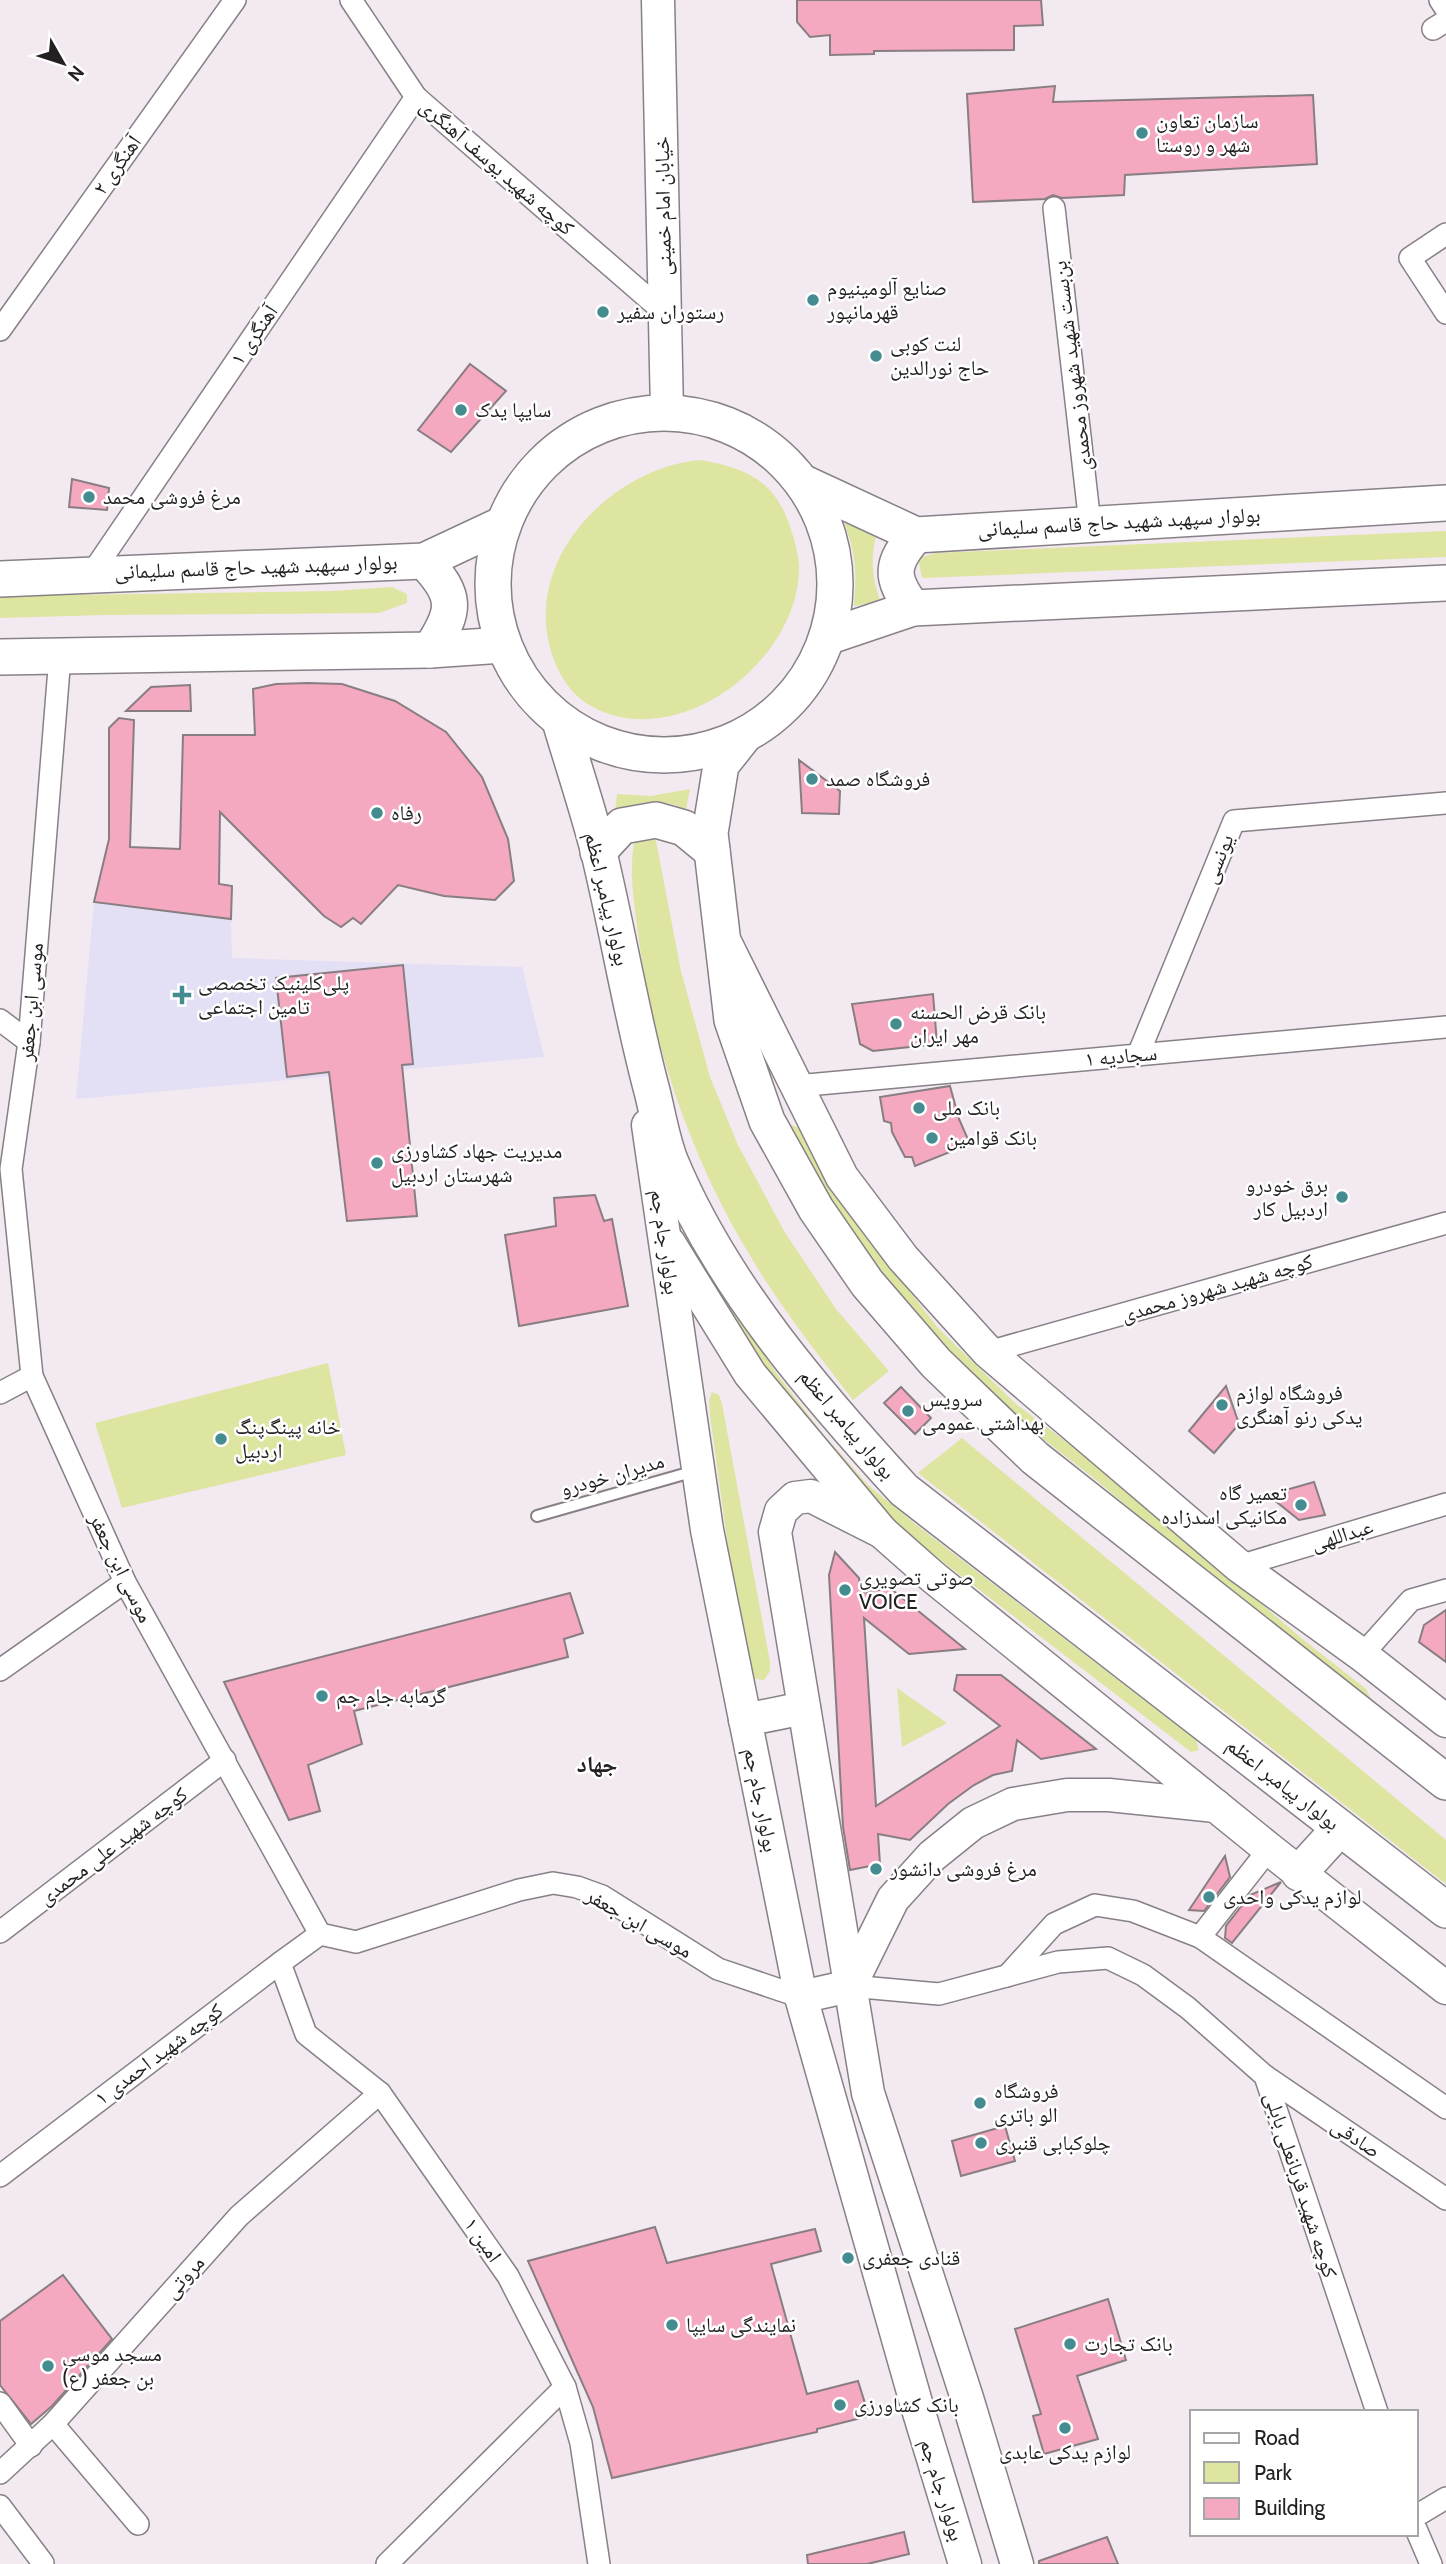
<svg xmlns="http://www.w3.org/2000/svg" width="1446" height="2564" font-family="Cabin,'Noto Naskh Arabic',sans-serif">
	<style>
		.medical { fill: #e3dff5; fill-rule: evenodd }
		.green { fill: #dee5a1 }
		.building { fill: #f5a9c1; stroke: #887e81; stroke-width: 2 }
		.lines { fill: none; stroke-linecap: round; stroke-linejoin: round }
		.lane-casing { stroke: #888087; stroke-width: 14 }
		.street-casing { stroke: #888087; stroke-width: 24 }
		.secondary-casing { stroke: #888087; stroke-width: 35 }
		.primary-casing { stroke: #888087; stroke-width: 38 }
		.lane { stroke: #fff; stroke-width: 10 }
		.street { stroke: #fff; stroke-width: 21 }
		.secondary { stroke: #fff; stroke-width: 32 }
		.primary { stroke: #fff; stroke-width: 35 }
		.poi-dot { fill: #448c90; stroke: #fff; stroke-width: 2.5 }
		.labels { text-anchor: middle; stroke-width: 5; stroke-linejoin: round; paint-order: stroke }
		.poi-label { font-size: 21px; fill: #242123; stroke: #fff; text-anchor: start }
		.street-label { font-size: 21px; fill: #242123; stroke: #fff }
		.neighbourhood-label { font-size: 23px; font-weight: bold; fill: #242123; stroke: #fff }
	</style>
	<rect width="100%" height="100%" fill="#f2e9f1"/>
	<path class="medical" d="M94,902l137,17 1,39 290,9 22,90 -468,42zM403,965l9,99 -125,13 -10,-99z"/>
	<g class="green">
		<path d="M700,460c49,8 78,23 92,73 3,9 6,21 7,31 3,95 -120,191 -208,142 -21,-12 -33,-32 -40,-55 -28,-93 61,-183 149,-191z"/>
		<path d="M844,523l33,10c-7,24 -5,44 3,68l-26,5c3,-30 2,-55 -10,-83z"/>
		<path d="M1446,531v26l-524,21 -4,-20 18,-5z"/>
		<path d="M392,587l15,7v9l-28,10 -273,2 -106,3v-22l333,-5z"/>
		<path d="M690,789l-4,21c-25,-13 -46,-9 -71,2l2,-18 34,2z"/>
		<path d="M651,834l5,7 25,130 29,106 28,68 46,86 52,78 53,62 -36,29c-36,-47 -74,-95 -104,-146 -57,-95 -95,-204 -110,-313 -4,-33 -12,-73 -3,-106z"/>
		<path d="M791,1125l6,2 5,5 58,95 78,101 78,76 89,67 200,170 61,48 6,12 -13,1 -263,-222 -86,-67 -80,-78 -78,-102 -62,-97z"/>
		<path d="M715,1290l9,4 53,80 46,60 45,51 51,42 277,213 3,10 -8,2 -278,-213 -51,-45 -94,-113z"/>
		<path d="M328,1363l18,92 -224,53 -27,-85z"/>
		<path d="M712,1392l7,3 3,9 48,258v9l-6,9 -14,-2 -7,-22 -33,-241 -1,-15z"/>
		<path d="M962,1438l484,402v44l-528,-411z"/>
		<path d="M897,1688l50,35 -45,24z"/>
	</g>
	<g class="building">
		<path d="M797,0h244l2,25 -29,1v24l-140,1v3l-44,1v-20l-20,2 -13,-15z"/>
		<path d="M1055,86l-2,16 260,-7 4,69 -192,11 -1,20 -62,3 -9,-3 -8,4 -72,3 -6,-108z"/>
		<path d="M470,364l36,27 -55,61 -33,-22z"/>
		<path d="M72,479l37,9 -2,22 -38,-3z"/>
		<path d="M308,683l34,1 53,17 51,31 36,45 26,62 6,42 -19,19 -51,-4 -46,-11 -37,39 -8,-6 -12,9 -17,-11 -104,-104 -1,72 13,2 -1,33 -137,-17 15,-63v-111l10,-10 15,2 -4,127 50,2 3,-114h72l-2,-46 23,-5z"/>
		<path d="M190,685l1,26h-65l25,-24z"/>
		<path d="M799,760l41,31 -1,23 -37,-1z"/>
		<path d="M403,965l10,99 -11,1 15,151 -70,5 -18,-149 -42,5 -11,-99z"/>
		<path d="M933,994l4,50 -64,7 -13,-7 -8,-40z"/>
		<path d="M950,1086l9,33 11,25 -55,22 -3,-9h-7l-13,-25 -1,-9 -7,-2 -4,-24z"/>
		<path d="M595,1195l9,26 8,-2 16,87 -109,20 -14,-91 51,-9 -2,-28z"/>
		<path d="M1226,1386l13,38 -25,29 -25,-22z"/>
		<path d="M901,1387l30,31 -16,16 -31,-31z"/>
		<path d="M1314,1482l11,33 -26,5 -31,-25z"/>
		<path d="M835,1552l24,26 2,15 29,-5 75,61 -56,5 -45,-36 12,188 124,-80 -46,-36 3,-15h44l95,74 -55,10 -24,-19 -5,31 -19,4 -19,10 -26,19 -38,36 -32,-6 2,30 -30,6 -7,-43 -14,-252z"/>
		<path d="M570,1593l13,40 -19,6 4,18 -214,54 8,33 -54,21 12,46 -31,9 -65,-138z"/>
		<path d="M1446,1610v52l-27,-20 5,-17z"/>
		<path d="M1225,1856l5,21 -26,34 -15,-1z"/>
		<path d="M1281,1882l-49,61 -7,-5 1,-12 24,-31z"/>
		<path d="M1005,2126l10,35 -54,15 -9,-35z"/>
		<path d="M655,2227l12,36 148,-34 6,22 -50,13 36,130 51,-13 11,35 -52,13v3l-205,46 -19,-71 -65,-146z"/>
		<path d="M63,2275l49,64 -60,67 -21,18 -31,-39v-64z"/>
		<path d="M1108,2299l18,61 -49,16 21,63 -54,15 -11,-38 8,-2 -26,-85z"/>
		<path d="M904,2532l5,22 -42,10h-59l-1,-9z"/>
		<path d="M1107,2537l11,27h-79v-3z"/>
	</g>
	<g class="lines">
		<defs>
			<path id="lane" d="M537,1516l158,-45"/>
			<g id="street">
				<path d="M351,0l65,97 249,216"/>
				<path d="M1440,0l6,9"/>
				<path d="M1433,29l13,-8"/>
				<path d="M1054,208l36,316"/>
				<path d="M1446,234l-36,24 36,55"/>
				<path d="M0,330l235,-330"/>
				<path d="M92,573l324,-476"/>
				<path d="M60,656l-31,386 -18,127 21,207 93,206 195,352 36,8 163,-52 34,-7 24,4 25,9 116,73 83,28"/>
				<path d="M0,1020l29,22"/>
				<path d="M1138,1055l96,-234 212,-18"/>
				<path d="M796,1086l650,-59"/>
				<path d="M988,1352l458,-129"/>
				<path d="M0,1393l32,-17"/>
				<path d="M1239,1566l207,-62"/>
				<path d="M1362,1655l49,-55 35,-10"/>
				<path d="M0,1670l125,-88"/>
				<path d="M0,1932l225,-172"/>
				<path d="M1200,1937l69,-88"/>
				<path d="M280,1963l26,71 74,59 128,183 57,111 16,56 18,121"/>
				<path d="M1007,1976l47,-52 41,-19 38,6 67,26 246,171"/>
				<path d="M850,1986l89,8 119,-32 50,-4 35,17 45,33 77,68 112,336"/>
				<path d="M1265,2076l181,123"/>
				<path d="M0,2176l280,-213 40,-29"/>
				<path d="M0,2403l31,43"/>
				<path d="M53,2424l85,100"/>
				<path d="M0,2473l53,-49 186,-208 141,-123"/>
				<path d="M0,2506l43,57"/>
				<path d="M1416,2516l30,-18"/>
				<path d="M1416,2529l15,35"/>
				<path d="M387,2564l178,-177"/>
			</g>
			<g id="secondary">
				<path d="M658,0l9,411"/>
				<path d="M726,944l116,233 61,81 85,94 251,214 123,89 84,66"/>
				<path d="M648,1125l59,405 94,467 116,409 48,158"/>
				<path d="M669,1243l81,131 132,158 51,45 336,272 177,139"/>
				<path d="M882,1532l-71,-36 -16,2 -14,13 -6,21 93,561 99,305 50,166"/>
				<path d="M745,1720l59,-12"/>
				<path d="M801,1997l49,-11 43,-87 39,-43 41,-33 40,-19 54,-9h42l107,11"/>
			</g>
			<g id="primary">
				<circle cx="664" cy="584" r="171"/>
				<path d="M804,483l112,52 530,-32"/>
				<path d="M424,561c34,35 32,50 6,89"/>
				<path d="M0,579l424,-18 79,-37"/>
				<path d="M913,608c-23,-30 -23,-44 3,-73"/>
				<path d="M827,637l86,-29 533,-25"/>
				<path d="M0,657l430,-7 73,-5"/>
				<path d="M560,721c13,44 28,88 39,132 19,79 32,160 53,238 6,24 10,50 19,72 51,122 144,230 233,327l542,420"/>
				<path d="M744,736l-23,29 -11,68 22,187 35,101 49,88 51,74 69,80 99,95 411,324"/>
				<path d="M598,852l24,-26 34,-6 28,8 28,23"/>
				<path d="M1299,1873l41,-45"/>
			</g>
		</defs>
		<use href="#lane" class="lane-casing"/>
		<use href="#street" class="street-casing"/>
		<use href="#secondary" class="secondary-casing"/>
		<use href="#primary" class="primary-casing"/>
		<use href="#lane" class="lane"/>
		<use href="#street" class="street"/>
		<use href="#secondary" class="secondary"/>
		<use href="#primary" class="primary"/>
	</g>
	<g class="poi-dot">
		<circle cx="1142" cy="133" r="7"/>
		<circle cx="813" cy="300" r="7"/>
		<circle cx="603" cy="312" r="7"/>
		<circle cx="876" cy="356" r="7"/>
		<circle cx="461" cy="410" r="7"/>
		<circle cx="89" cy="497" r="7"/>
		<circle cx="812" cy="779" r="7"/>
		<circle cx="377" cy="813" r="7"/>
		<path d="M178.5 984.5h7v7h7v7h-7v7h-7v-7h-7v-7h7z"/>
		<circle cx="896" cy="1024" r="7"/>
		<circle cx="919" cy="1108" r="7"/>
		<circle cx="932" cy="1138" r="7"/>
		<circle cx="377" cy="1163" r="7"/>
		<circle cx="1342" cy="1197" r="7"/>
		<circle cx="1222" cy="1405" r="7"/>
		<circle cx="908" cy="1411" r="7"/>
		<circle cx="221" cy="1439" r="7"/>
		<circle cx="1301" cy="1505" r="7"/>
		<circle cx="845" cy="1590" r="7"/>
		<circle cx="322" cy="1696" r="7"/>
		<circle cx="876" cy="1869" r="7"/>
		<circle cx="1209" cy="1897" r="7"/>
		<circle cx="980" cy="2103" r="7"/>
		<circle cx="981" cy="2143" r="7"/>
		<circle cx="848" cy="2258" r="7"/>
		<circle cx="672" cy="2325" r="7"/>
		<circle cx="1070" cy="2344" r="7"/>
		<circle cx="48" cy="2366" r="7"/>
		<circle cx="840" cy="2405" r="7"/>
		<circle cx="1065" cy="2428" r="7"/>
	</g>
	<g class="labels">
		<g class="poi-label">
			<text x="1156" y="128">سازمان تعاون<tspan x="1156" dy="24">شهر و روستا</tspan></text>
			<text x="827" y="295">صنایع آلومینیوم<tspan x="827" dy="24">قهرمانپور</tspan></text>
			<text x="617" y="319">رستوران سفیر</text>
			<text x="890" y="351">لنت کوبی<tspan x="890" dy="24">حاج نورالدین</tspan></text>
			<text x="475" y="417">سایپا یدک</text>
			<text x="103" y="504">مرغ فروشی محمد</text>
			<text x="826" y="786">فروشگاه صمد</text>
			<text x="391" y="820">رفاه</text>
			<text x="198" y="990">پلی‌کلینیک تخصصی<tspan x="198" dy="24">تامین اجتماعی</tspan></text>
			<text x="910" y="1019">بانک قرض الحسنه<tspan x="910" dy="24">مهر ایران</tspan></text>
			<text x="933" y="1115">بانک ملی</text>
			<text x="946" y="1145">بانک قوامین</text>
			<text x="391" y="1158">مدیریت جهاد کشاورزی<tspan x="391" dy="24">شهرستان اردبیل</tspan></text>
			<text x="1328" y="1192" text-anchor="end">برق خودرو<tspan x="1328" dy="24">اردبیل کار</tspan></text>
			<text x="1236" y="1400">فروشگاه لوازم<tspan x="1236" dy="24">یدکی رنو آهنگری</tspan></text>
			<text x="922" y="1406">سرویس<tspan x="922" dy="24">بهداشتی عمومی</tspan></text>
			<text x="235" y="1434">خانه پینگ‌پنگ<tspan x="235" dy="24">اردبیل</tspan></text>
			<text x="1287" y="1500" text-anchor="end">تعمیر گاه<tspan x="1287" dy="24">مکانیکی اسدزاده</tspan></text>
			<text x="859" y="1585">صوتی تصویری<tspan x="859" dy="24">VOICE</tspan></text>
			<text x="336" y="1703">گرمابه جام جم</text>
			<text x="890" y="1876">مرغ فروشی دانشور</text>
			<text x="1223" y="1904">لوازم یدکی واحدی</text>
			<text x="994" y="2098">فروشگاه<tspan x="994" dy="24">الو باتری</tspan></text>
			<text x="995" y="2150">چلوکبابی قنبری</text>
			<text x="862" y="2265">قنادی جعفری</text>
			<text x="686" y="2332">نمایندگی سایپا</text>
			<text x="1084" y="2351">بانک تجارت</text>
			<text x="62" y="2361">مسجد موسی<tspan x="62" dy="24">بن جعفر (ع)</tspan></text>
			<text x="854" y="2412">بانک کشاورزی</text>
			<text x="1065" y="2459" text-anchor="middle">لوازم یدکی عابدی</text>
		</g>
		<g class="street-label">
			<text transform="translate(117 165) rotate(-55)" y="7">آهنگری ۲</text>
			<text transform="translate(497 167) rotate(41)" y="7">کوچه شهید یوسف آهنگری</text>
			<text transform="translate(663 206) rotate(-91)" y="7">خیابان امام خمینی</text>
			<text transform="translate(254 335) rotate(-56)" y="7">آهنگری ۱</text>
			<text transform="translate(1072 366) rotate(-97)" y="7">بن‌بست شهید شهروز محمدی</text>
			<text transform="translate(1119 522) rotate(-3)" y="7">بولوار سپهبد شهید حاج قاسم سلیمانی</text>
			<text transform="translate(256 567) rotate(-2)" y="7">بولوار سپهبد شهید حاج قاسم سلیمانی</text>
			<text transform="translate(1218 859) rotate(-68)" y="7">یونسی</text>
			<text transform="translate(607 899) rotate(77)" y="7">بولوار پیامبر اعظم</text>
			<text transform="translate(31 1002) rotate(-85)" y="7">موسی ابن جعفر</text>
			<text transform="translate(1121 1056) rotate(-5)" y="7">سجادیه ۱</text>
			<text transform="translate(665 1242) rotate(82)" y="7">بولوار جام جم</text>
			<text transform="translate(1217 1288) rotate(-16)" y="7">کوچه شهید شهروز محمدی</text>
			<text transform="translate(847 1424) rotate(50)" y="7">بولوار پیامبر اعظم</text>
			<text transform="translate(612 1475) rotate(-16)" y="7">مدیران خودرو</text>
			<text transform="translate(1342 1535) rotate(-17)" y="7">عبداللهی</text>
			<text transform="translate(121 1568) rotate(64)" y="7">موسی ابن جعفر</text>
			<text transform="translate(1283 1784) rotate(38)" y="7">بولوار پیامبر اعظم</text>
			<text transform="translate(761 1800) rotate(79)" y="7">بولوار جام جم</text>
			<text transform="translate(113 1846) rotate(-37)" y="7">کوچه شهید علی محمدی</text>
			<text transform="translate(639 1923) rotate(30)" y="7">موسی ابن جعفر</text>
			<text transform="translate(159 2054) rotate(-37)" y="7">کوچه شهید احمدی ۱</text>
			<text transform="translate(1356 2138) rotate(34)" y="7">صادقی</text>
			<text transform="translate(1301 2185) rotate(72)" y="7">کوچه شهید قربانعلی بابلی</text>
			<text transform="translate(483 2240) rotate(55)" y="7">امین ۱</text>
			<text transform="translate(184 2277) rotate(-48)" y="7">مروتی</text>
			<text transform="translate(942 2490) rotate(73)" y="7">بولوار جام جم</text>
		</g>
		<g class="neighbourhood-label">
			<text x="597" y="1772">جهاد</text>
		</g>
	</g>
	<rect x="1190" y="2410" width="228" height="126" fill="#ffffff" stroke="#a7a6a7" stroke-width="2"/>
	<rect x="1204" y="2433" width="35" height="10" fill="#ffffff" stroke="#a7a6a7" stroke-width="2"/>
	<text x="1254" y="2445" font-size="21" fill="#242123">Road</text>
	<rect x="1204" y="2462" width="35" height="21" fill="#dee5a1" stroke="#a7a6a7" stroke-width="2"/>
	<text x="1254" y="2480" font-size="21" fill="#242123">Park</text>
	<rect x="1204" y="2498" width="35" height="21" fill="#f5a9c1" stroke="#a7a6a7" stroke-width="2"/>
	<text x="1254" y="2515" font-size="21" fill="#242123">Building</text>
	<g transform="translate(63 63) rotate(129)" stroke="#ffffff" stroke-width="5" paint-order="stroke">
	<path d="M0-5L12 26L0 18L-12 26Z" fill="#242123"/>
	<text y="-10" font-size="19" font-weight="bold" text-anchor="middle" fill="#242123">N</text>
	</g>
</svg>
